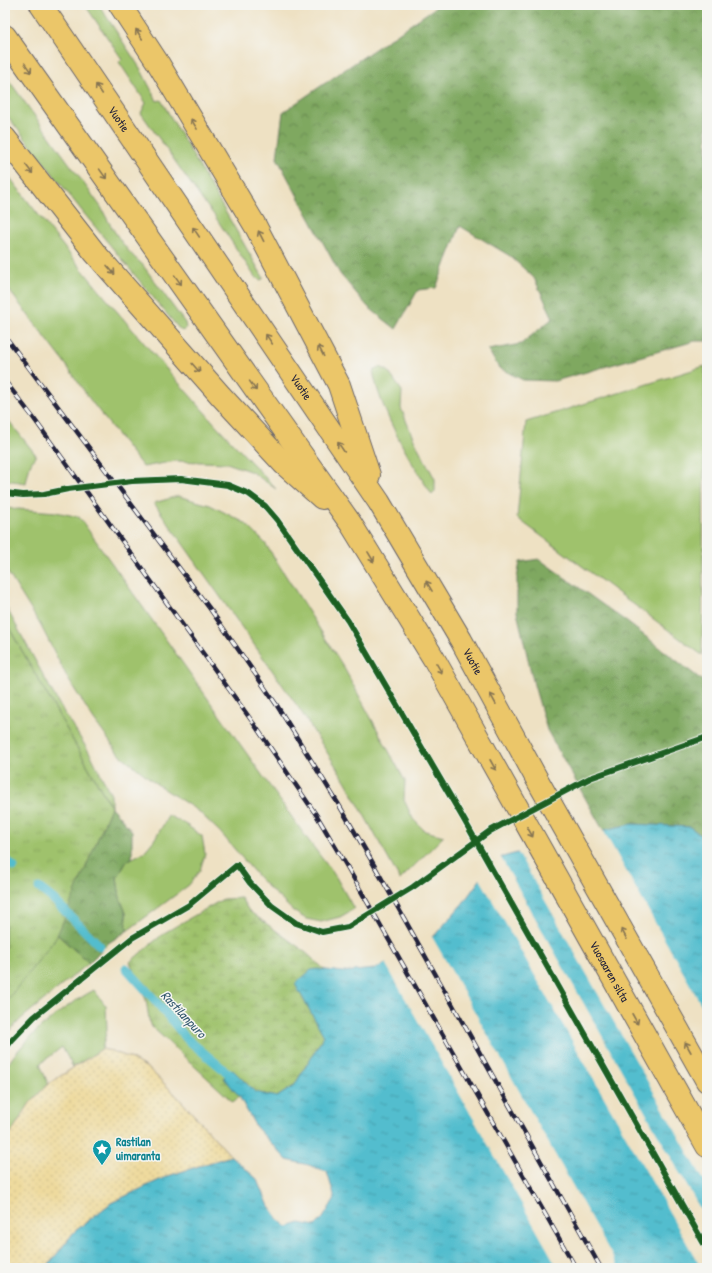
<svg xmlns="http://www.w3.org/2000/svg" width="712" height="1273" font-family="'Patrick Hand',sans-serif">
	<style>
		.green { fill: #9fc26c; stroke: #607254 }
		.forest { fill: url(#forest-crowns); stroke: #50654e }
		.wetland { fill: url(#wetland-marsh); stroke: #607254 }
		.sand { fill: url(#sand-dots); stroke: #887e6c }
		.park { fill: url(#park-tufts); stroke: #607254 }
		.water { fill: url(#water-ripples); stroke: #3a7084 }
		.pier { fill: #eee1c3 }
		.lines { fill: none; stroke-linecap: round; stroke-linejoin: round }
		.stream { stroke: #52bdce; stroke-width: 9 }
		.primary-casing { stroke: #69656b; stroke-width: 24 }
		.primary { stroke: #ebc669; stroke-width: 22 }
		.rail-casing { stroke: #22223b; stroke-width: 4.5 }
		.rail { stroke: #f6f6f2; stroke-width: 3; stroke-dasharray: 9; stroke-linecap: butt }
		.cycleway-casing { stroke: #f6f6f2; stroke-width: 8 }
		.cycleway { stroke: #1b5e20; stroke-width: 6 }
		.oneway { stroke: #867452 }
		.labels { text-anchor: middle; stroke-width: 3; stroke-linejoin: round; paint-order: stroke }
		.street-label { font-size: 12px; fill: #22223b; stroke: #f6f6f2 }
		.culture-label { font-size: 12px; font-weight: bold; fill: #0d838f; stroke: #f6f6f2; text-anchor: start }
		.water-label { font-size: 13px; font-style: italic; fill: #33586e; stroke: #f6f6f2 }
	</style>
	<defs>
		<pattern id="forest-crowns" width="20" height="18" patternUnits="userSpaceOnUse"><rect width="20" height="18" fill="#7fa860"/><path d="M2 6a3 3 0 1 1 6 0M12 15a3 3 0 1 1 6 0" fill="none" stroke="#688850"/></pattern>
		<pattern id="wetland-marsh" width="20" height="14" patternUnits="userSpaceOnUse"><rect width="20" height="14" fill="#9fc26c"/><path d="M1 5h8M5 5V1M11 12h8M15 12V8" fill="none" stroke="#89a65e"/></pattern>
		<pattern id="sand-dots" width="8" height="8" patternUnits="userSpaceOnUse"><rect width="8" height="8" fill="#eeda9e"/><path d="M2 2h.1M6 6h.1" fill="none" stroke="#ccbb89" stroke-width="1.8" stroke-linecap="round"/></pattern>
		<pattern id="park-tufts" width="24" height="20" patternUnits="userSpaceOnUse"><rect width="24" height="20" fill="#9fc26c"/><path d="M3 7l-1-3M5 7V3M7 7l1-3M15 17l-1-3M17 17v-4M19 17l1-3" fill="none" stroke="#89a65e"/></pattern>
		<pattern id="water-ripples" width="26" height="14" patternUnits="userSpaceOnUse"><rect width="26" height="14" fill="#52bdce"/><path d="M2 4q2-2 4 0t4 0M15 11q2-2 4 0t4 0" fill="none" stroke="#4499a8"/></pattern>
	</defs>
	<rect width="100%" height="100%" fill="#f6f6f2"/>
	<filter id="ink" filterUnits="userSpaceOnUse"><feTurbulence type="fractalNoise" baseFrequency=".025" numOctaves="2"/><feDisplacementMap in="SourceGraphic" scale="8" xChannelSelector="R" yChannelSelector="G"/><feConvolveMatrix kernelMatrix="1 2 1 2 8 2 1 2 1" color-interpolation-filters="sRGB"/></filter>
	<filter id="wash" filterUnits="userSpaceOnUse"><feTurbulence type="fractalNoise" baseFrequency=".012" numOctaves="4" result="noise"/><feDisplacementMap in="SourceGraphic" scale="16" xChannelSelector="R" yChannelSelector="G"/><feGaussianBlur stdDeviation="0.9" result="paint"/><feColorMatrix in="noise" values="0 0 0 0 0 0 0 0 0 0 0 0 0 0 0 0 0 1.4 0 .05"/><feComposite in="paint" operator="in"/></filter>
	<g filter="url(#wash)">
		<rect width="100%" height="100%" fill="#eee1c3"/>
		<g class="green">
			<path d="M85,5h14l41,63 17,33 4,-1 102,177v2l-3,1 -5,-3 -41,-62 -11,-14 -62,-88 5,-10 -27,-41 3,-3z"/>
			<path d="M5,75l96,132c9,19 25,45 41,57l43,59 1,5 -2,3 -4,-1 -98,-119 -77,-98z"/>
			<path d="M5,171c59,79 123,155 189,229 26,31 55,59 82,89l-24,-17 -25,-9 -51,-2 -33,6 -52,-66 -29,-42 -57,-74z"/>
			<path d="M705,366l-3,289 -185,-137 9,-96z"/>
			<path d="M380,367l7,3 15,21 -1,17 13,32 21,39v12l-3,4c-23,-36 -51,-82 -59,-124z"/>
			<path d="M5,416l31,39 -6,10 -4,18 -21,-3z"/>
			<path d="M178,496l32,9 35,18 20,20 78,123 62,115 -1,19 9,19 12,12 19,5 -44,44 -54,-98 -48,-75 -144,-204z"/>
			<path d="M5,508l51,4 23,5 227,320 30,40 18,32 -14,8 -19,5 -15,-3 -13,-8 -33,-32 -40,-47 -22,-21 -40,-26 -40,-32 -24,-33 -26,-41 -27,-53 -36,-58z"/>
			<path d="M5,605l55,101 31,49 20,40v12l-106,-186z"/>
			<path d="M168,815l17,9 17,12 3,18 -5,16 -11,15 -62,46 -1,-18 -6,-15 -3,-20 10,-17 17,-9 10,-12 11,-18z"/>
			<path d="M5,889l2,1 82,73 -68,56 -16,17z"/>
			<path d="M94,990l12,16 1,23 -5,20 -29,18 -11,-20 -22,17 8,20 -18,19 -25,39v-74c21,-32 56,-60 89,-78z"/>
		</g>
		<g class="forest">
			<path d="M439,5h268v336h-12l-140,40 -32,-1 -24,-12 -11,-18 33,-6 32,-26 -19,-40 -24,-22 -50,-30 -24,62 -18,2 -22,39 -28,-22 -28,-33 -63,-116 6,-46z"/>
			<path d="M539,559l88,63 76,59 4,12v147l-17,-13 -58,-3 -29,6 -56,-100 -13,-45 -17,-73v-34l3,-16z"/>
			<path d="M111,807l21,24v27l-5,3 -10,17 3,20 6,15 1,18 -20,13 -18,19 -32,-29z"/>
		</g>
		<path class="wetland" d="M241,898l8,13 55,40 28,25 -8,60 -30,50 -17,11c-17,-4 -29,-9 -44,5l-83,-77 -4,-25 -16,-38 34,-29 59,-34z"/>
		<path class="sand" d="M102,1049l10,2 18,7 19,11 25,24 57,63 -63,20 -57,27 -37,29 -28,36h-41v-126l25,-39 18,-19z"/>
		<path class="park" d="M5,621l106,186 -55,131 -51,65z"/>
		<path class="water" d="M632,824l58,3 17,13v428h-661l28,-36 37,-29 57,-27 63,-20 27,24 10,24 12,17 7,6 13,-4 15,3 8,-8 12,-20 -8,-26 -18,-7 -22,-5 -31,-33 -17,-31 -15,-18 4,-5 5,-3 22,22 22,5 17,-11 30,-50 -29,-52 16,-14 7,-1 25,3 32,-3 60,-34 28,-32 32,-44 108,-29z"/>
		<g class="pier">
			<path d="M602,828l105,187v171l-190,-335z"/>
			<path d="M500,856l207,365v47h-6l-222,-391 14,-19z"/>
			<path d="M431,935l24,42 164,291h-61l-174,-307z"/>
		</g>
		<g class="lines">
			<g class="stream">
				<path d="M5,859l9,8"/>
				<path d="M39,888l14,11 47,47"/>
				<path d="M126,968l28,31 33,40 41,34"/>
			</g>
		</g>
	</g>
	<g filter="url(#ink)">
		<g class="lines">
			<defs>
				<g id="primary">
					<path id="s1" d="M41,5l338,497 82,138 78,143 168,298"/>
					<path d="M120,5l38,58 98,164 83,158 30,90"/>
					<path id="s2" d="M5,36l346,488 83,135 273,487"/>
					<path d="M5,138l90,115 126,143 63,68 38,34"/>
				</g>
			</defs>
			<use href="#primary" class="primary-casing"/>
			<use href="#primary" class="primary"/>
			<defs>
				<g id="rail">
					<path d="M5,336l205,273 66,95 63,101 31,53 231,410"/>
					<path d="M5,381l27,35 222,308 63,92 32,54 227,398"/>
				</g>
			</defs>
			<use href="#rail" class="rail-casing"/>
			<use href="#rail" class="rail"/>
			<defs>
				<g id="cycleway">
					<path d="M5,493l18,2 21,-1 24,-5 64,-8 49,-2 47,6 21,9 16,12 12,14 71,101 115,197 244,431"/>
					<path d="M5,1049l7,-9 22,-23 98,-79 57,-33 48,-40 13,18 22,23 24,17 26,9 26,-5 65,-40 77,-56 100,-53 117,-41"/>
				</g>
			</defs>
			<use href="#cycleway" class="cycleway-casing"/>
			<use href="#cycleway" class="cycleway"/>
		</g>
		<defs><path id="oneway-shaft" d="M-6 0H5M1.5-3L5.5 0L1.5 3" fill="none" stroke-width="1.6" stroke-linecap="round" stroke-linejoin="round"/></defs>
		<g class="oneway">
			<use href="#oneway-shaft" transform="translate(139 34) rotate(-123)"/>
			<use href="#oneway-shaft" transform="translate(28 68) rotate(55)"/>
			<use href="#oneway-shaft" transform="translate(99 89) rotate(-124)"/>
			<use href="#oneway-shaft" transform="translate(194 124) rotate(-121)"/>
			<use href="#oneway-shaft" transform="translate(29 169) rotate(52)"/>
			<use href="#oneway-shaft" transform="translate(103 174) rotate(55)"/>
			<use href="#oneway-shaft" transform="translate(196 232) rotate(-124)"/>
			<use href="#oneway-shaft" transform="translate(261 236) rotate(-117)"/>
			<use href="#oneway-shaft" transform="translate(111 270) rotate(49)"/>
			<use href="#oneway-shaft" transform="translate(178 280) rotate(55)"/>
			<use href="#oneway-shaft" transform="translate(269 339) rotate(-124)"/>
			<use href="#oneway-shaft" transform="translate(321 351) rotate(-117)"/>
			<use href="#oneway-shaft" transform="translate(196 368) rotate(49)"/>
			<use href="#oneway-shaft" transform="translate(253 386) rotate(55)"/>
			<use href="#oneway-shaft" transform="translate(341 447) rotate(-124)"/>
			<use href="#oneway-shaft" transform="translate(371 557) rotate(59)"/>
			<use href="#oneway-shaft" transform="translate(429 586) rotate(-121)"/>
			<use href="#oneway-shaft" transform="translate(439 668) rotate(60)"/>
			<use href="#oneway-shaft" transform="translate(493 699) rotate(-119)"/>
			<use href="#oneway-shaft" transform="translate(493 765) rotate(61)"/>
			<use href="#oneway-shaft" transform="translate(530 832) rotate(61)"/>
			<use href="#oneway-shaft" transform="translate(624 934) rotate(-119)"/>
			<use href="#oneway-shaft" transform="translate(635 1019) rotate(61)"/>
			<use href="#oneway-shaft" transform="translate(688 1047) rotate(-119)"/>
		</g>
	</g>
	<defs>
		<symbol id="sight-pin" viewBox="-11 -11 22 30"><path d="M0 17L-7.5 6A9.5 9.5 0 1 1 7.5 6Z" fill="#0f9aa8" stroke="#f6f6f2"/><path d="M0-6L1.8-2.2L6-1.7L2.9 1.2L3.7 5.4L0 3.3L-3.7 5.4L-2.9 1.2L-6-1.7L-1.8-2.2Z" fill="#fff"/></symbol>
	</defs>
	<g fill-rule="evenodd">
		<use href="#sight-pin" x="91" y="1138" width="22" height="30"/>
	</g>
	<g class="labels">
		<g class="street-label">
			<text dy="4" stroke="none"><textPath href="#s1" startOffset="138">Vuotie</textPath></text>
			<text dy="4" stroke="none"><textPath href="#s1" startOffset="462">Vuotie</textPath></text>
			<text dy="4" stroke="none"><textPath href="#s1" startOffset="786">Vuotie</textPath></text>
			<text dy="4" stroke="none"><textPath href="#s2" startOffset="1115">Vuosaaren silta</textPath></text>
		</g>
		<g class="culture-label">
			<text x="116" y="1146">Rastilan<tspan x="116" dy="14">uimaranta</tspan></text>
		</g>
		<g class="water-label">
			<text transform="translate(184 1014) rotate(47)" y="5">Rastilanpuro</text>
		</g>
	</g>
	<rect width="712" height="1273" fill="none" stroke="#f6f6f2" stroke-width="20"/>
</svg>
